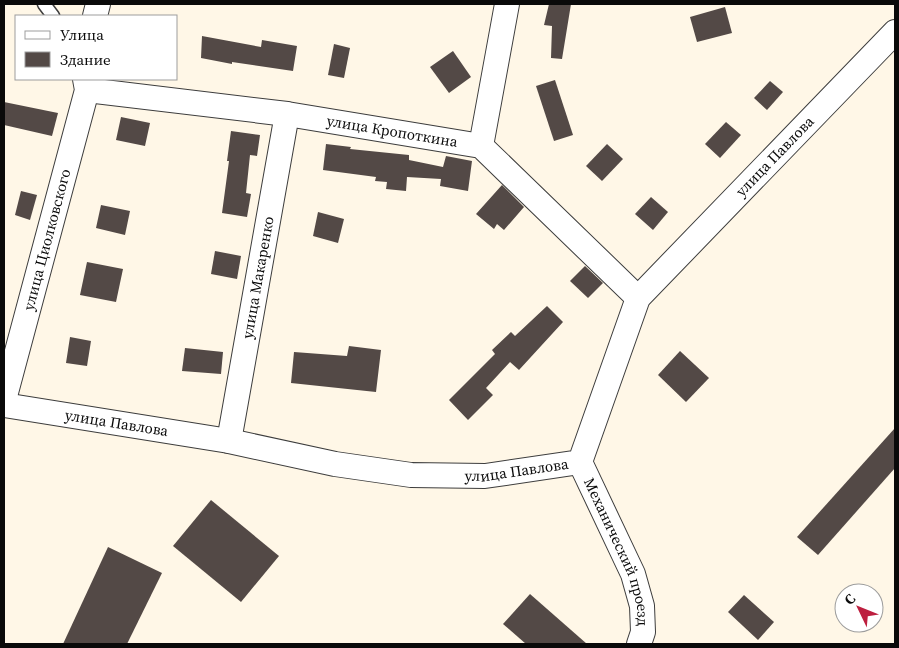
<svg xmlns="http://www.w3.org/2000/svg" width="899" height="648" font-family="'Source Serif 4',serif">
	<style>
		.building { fill: #534946 }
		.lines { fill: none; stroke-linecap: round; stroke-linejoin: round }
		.lane-casing { stroke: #3d3d3d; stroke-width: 15 }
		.street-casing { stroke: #3d3d3d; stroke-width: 26 }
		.lane { stroke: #fff; stroke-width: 12 }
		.street { stroke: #fff; stroke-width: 24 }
		.labels { text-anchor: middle; stroke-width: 5; stroke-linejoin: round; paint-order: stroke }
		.street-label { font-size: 15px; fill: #0a0a0a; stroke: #fff }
	</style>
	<rect width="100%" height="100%" fill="#fff7e7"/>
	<g class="building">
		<path d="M549,4h22l-9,55 -11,-1 1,-32 -8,-1z"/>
		<path d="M725,7l7,26 -35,9 -7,-25z"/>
		<path d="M202,36l59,11 1,-7 35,6 -4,25 -61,-9v2l-31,-6z"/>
		<path d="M334,44l16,4 -6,30 -16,-3z"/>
		<path d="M453,51l18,26 -22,16 -19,-26z"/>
		<path d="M555,80l18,55 -19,6 -18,-55z"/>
		<path d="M770,81l13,11 -16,18 -13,-12z"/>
		<path d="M4,102l54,11 -6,23 -48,-11z"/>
		<path d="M121,117l29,6 -5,23 -29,-6z"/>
		<path d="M726,122l15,13 -21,23 -15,-14z"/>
		<path d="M231,131l29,4 -3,21 -7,-1 -4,38 5,1 -4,23 -25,-4 7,-52h-2z"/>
		<path d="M326,144l25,3 -1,2 59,6v5l34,7 3,-11 26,5 -4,30 -28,-5 1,-7 -34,-2 -1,14 -20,-2 1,-7 -12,-1 1,-4 -53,-7z"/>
		<path d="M607,144l16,15 -21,22 -16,-15z"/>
		<path d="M502,185l22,22 -20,23 -7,-6 -3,5 -18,-15z"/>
		<path d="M21,191l16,4 -7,25 -15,-5z"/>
		<path d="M651,197l17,15 -15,18 -18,-16z"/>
		<path d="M101,205l29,6 -5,24 -29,-7z"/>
		<path d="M318,212l26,7 -6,24 -25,-7z"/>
		<path d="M215,251l26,5 -4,23 -26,-5z"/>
		<path d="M87,262l36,7 -7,33 -36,-7z"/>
		<path d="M585,266l18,17 -15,15 -18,-17z"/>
		<path d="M547,306l16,16 -44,48 -9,-8 -24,26 7,7 -25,25 -19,-20 46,-46 -3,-4 19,-18 4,4z"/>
		<path d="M70,337l21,4 -4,25 -21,-3z"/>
		<path d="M349,346l32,4 -5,42 -85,-9 3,-31 53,4z"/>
		<path d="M185,348l38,4 -2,22 -39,-3z"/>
		<path d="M680,351l29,27 -23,24 -28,-27z"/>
		<path d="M895,428v40l-77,87 -21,-18z"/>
		<path d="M211,500l68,56 -38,46 -68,-56z"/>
		<path d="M108,547l54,26 -35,71h-64z"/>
		<path d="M530,594l57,50h-61l-23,-20z"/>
		<path d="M744,595l30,27 -16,18 -30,-28z"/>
	</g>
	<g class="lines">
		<defs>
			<path id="lane" d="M44,4l9,12"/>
			<g id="street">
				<path d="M95,16l3,-12"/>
				<path id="s1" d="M87,90l200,24 194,32 157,152"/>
				<path d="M481,146l26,-142"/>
				<path id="s2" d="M4,400l83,-310 -2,-11"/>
				<path id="s3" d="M4,405l225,36 106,23 76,11 74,1 95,-14 58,-164 257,-266"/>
				<path id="s4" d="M229,441l58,-327"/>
				<path id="s5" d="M580,462l53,112 9,32 1,26 -4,12"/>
			</g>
		</defs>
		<use href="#lane" class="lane-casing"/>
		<use href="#street" class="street-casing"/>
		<use href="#lane" class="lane"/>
		<use href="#street" class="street"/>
	</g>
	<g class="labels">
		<g class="street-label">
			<text dy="5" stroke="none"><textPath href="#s1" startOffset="308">улица Кропоткина</textPath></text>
			<text dy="5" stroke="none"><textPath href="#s3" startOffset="954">улица Павлова</textPath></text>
			<text dy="5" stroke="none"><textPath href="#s2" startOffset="166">улица Циолковского</textPath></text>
			<text dy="5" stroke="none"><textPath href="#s4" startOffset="166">улица Макаренко</textPath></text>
			<text dy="5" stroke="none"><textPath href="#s3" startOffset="114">улица Павлова</textPath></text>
			<text dy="5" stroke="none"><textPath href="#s3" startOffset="519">улица Павлова</textPath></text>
			<text dy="5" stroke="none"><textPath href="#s5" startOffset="98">Механический проезд</textPath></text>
		</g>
	</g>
	<rect width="899" height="648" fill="none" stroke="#0a0a0a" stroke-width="10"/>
	<rect x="15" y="15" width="162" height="65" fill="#ffffff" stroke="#9d9d9d"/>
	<rect x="25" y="31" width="25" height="8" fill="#ffffff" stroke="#9d9d9d"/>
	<text x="60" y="40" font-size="15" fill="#0a0a0a">Улица</text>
	<rect x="25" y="52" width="25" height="15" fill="#534946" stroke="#9d9d9d"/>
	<text x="60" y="65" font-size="15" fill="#0a0a0a">Здание</text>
	<g transform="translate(859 608) rotate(313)"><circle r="24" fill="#ffffff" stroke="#9d9d9d"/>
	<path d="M0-4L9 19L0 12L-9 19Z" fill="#bd1f3f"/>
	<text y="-8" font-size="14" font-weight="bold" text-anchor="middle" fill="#0a0a0a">С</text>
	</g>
</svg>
